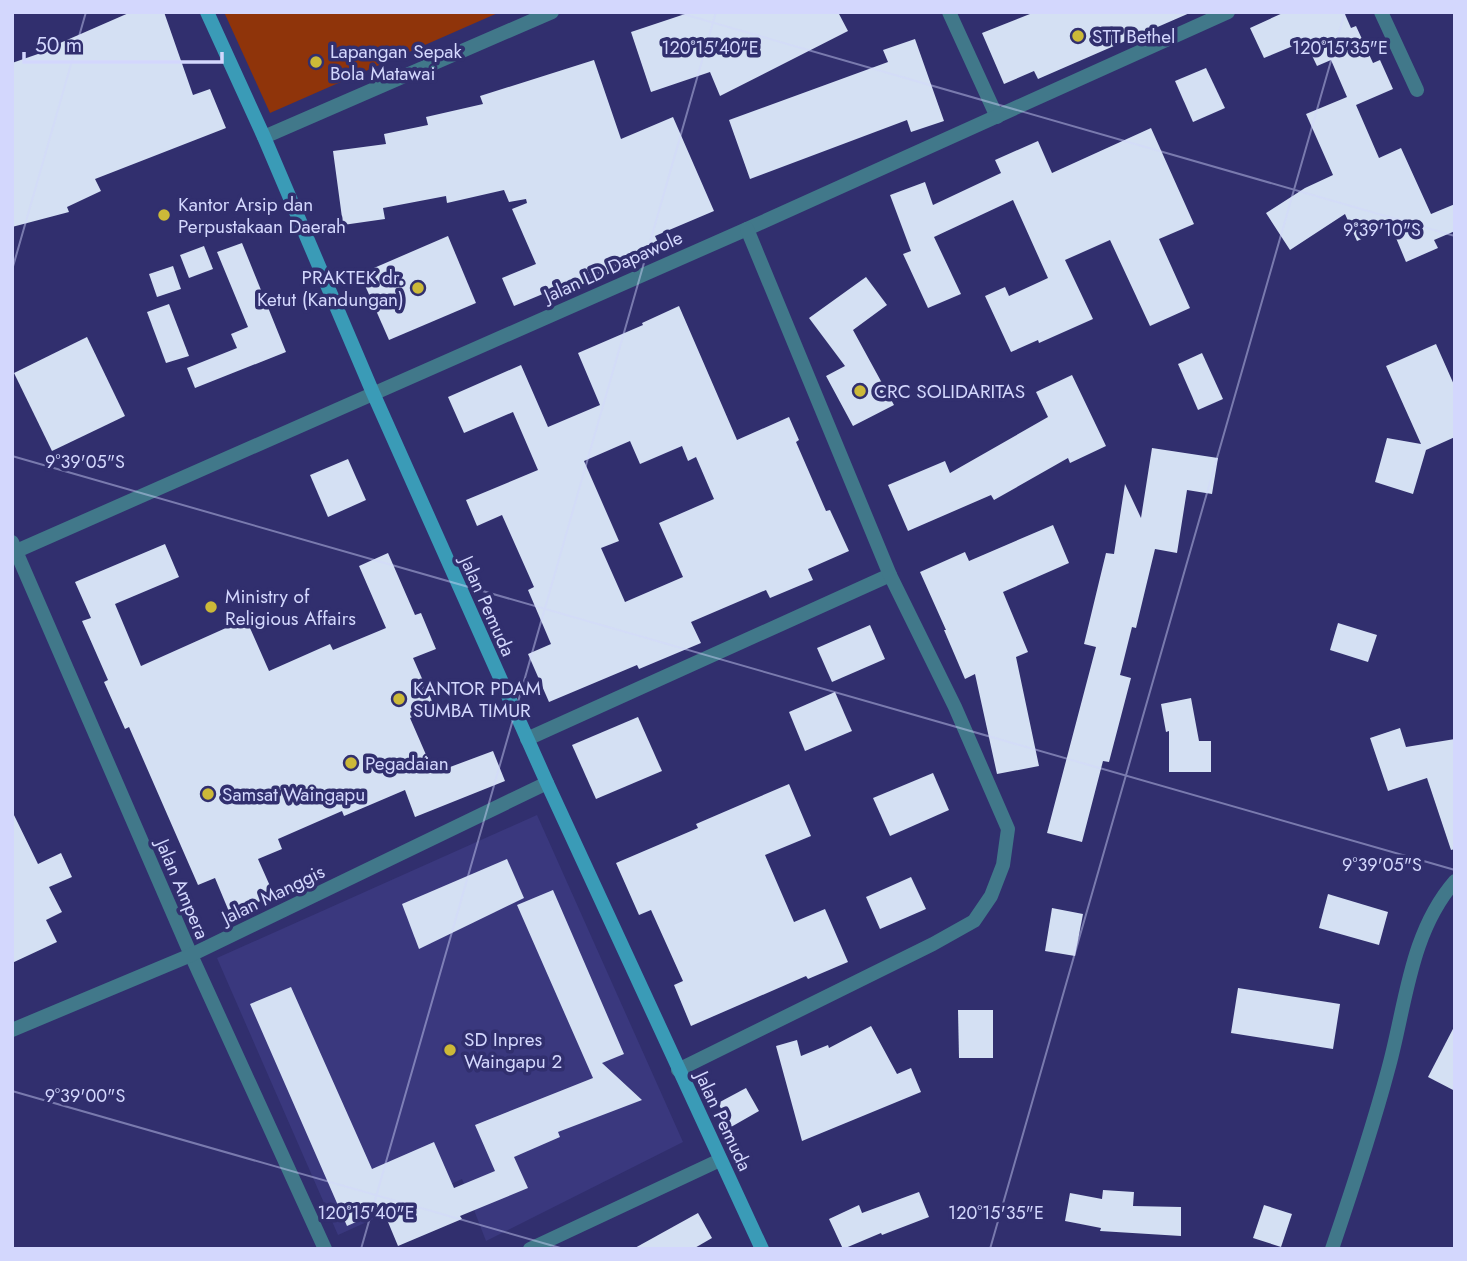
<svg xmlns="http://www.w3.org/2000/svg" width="1467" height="1261" font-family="Jost,sans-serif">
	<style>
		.built { fill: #3a387e }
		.green { fill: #8f340a }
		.building { fill: #d4e0f3; fill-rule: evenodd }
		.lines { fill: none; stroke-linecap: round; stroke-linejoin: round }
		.street { stroke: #41788a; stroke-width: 14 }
		.secondary { stroke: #3a9bb7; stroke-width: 14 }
		.ticks { fill: none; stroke: #d3d7fd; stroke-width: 2; stroke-opacity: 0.45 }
		.poi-dot { fill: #ccb938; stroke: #312f6e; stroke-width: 2.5 }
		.labels { text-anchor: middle; stroke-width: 7; stroke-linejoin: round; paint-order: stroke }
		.poi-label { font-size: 19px; fill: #d3d7fd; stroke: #312f6e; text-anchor: start }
		.street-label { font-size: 19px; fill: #d3d7fd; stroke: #312f6e }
		.ticks-label { font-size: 18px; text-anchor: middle; fill: #d3d7fd; stroke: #312f6e; stroke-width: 7; stroke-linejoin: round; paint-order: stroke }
	</style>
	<rect width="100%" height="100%" fill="#312f6e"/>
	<path class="built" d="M537,815l146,327 -197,99 -24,-62 -124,56 -121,-277z"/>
	<path class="green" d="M224,12h276l-230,101z"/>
	<g class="building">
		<path d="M131,12h33l29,83 17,-6 16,39 -131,51 6,12 -34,16 2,5 -57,15v-164l49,-17 -1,-3z"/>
		<path d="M691,12h147l10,19 -128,65 -10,-24 -59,20 -20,-60z"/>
		<path d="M1035,12h157l-154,67 -4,-8 -30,13 -22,-51z"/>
		<path d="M1285,12h59l7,16 5,-2 17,37 7,-3 13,29 -37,16 23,53 22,-10 30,66 24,-10v27l-21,9 4,8 -32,14 -15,-36 -34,15 -12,-27 -55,36 -24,-37 39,-25 28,-13 -27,-61 41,-17 -16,-37 -14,6 -12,-25 -41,17 -14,-30z"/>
		<path d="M915,39l29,82 -33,11 -4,-12 -157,59 -21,-59 159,-58 -5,-12z"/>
		<path d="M594,60l27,79 52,-22 41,94 -59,25 5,11 -52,27 -56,22 -2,-5 -36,15 -12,-28 34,-14 -24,-55 15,-6 -1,-4 -17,3 -5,-12 -57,13 -1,-7 -63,12 2,11 -42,6 -10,-74 53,-7 -2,-10 44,-9 -2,-8 57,-13 -3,-8z"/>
		<path d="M1206,68l19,40 -32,14 -18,-41z"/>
		<path d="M1151,128l43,96 -35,15 31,69 -40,18 -40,-86 -45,20 28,59 -54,24 -1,-3 -27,12 -26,-56 20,-9 4,9 39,-18 -35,-78 -79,37 27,57 -33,14 -25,-54 8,-3 -21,-56 35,-13 8,23 68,-32 -6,-13 43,-19 14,32z"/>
		<path d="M448,236l28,67 -87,37 -29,-66z"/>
		<path d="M242,243l44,109 -91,36 -8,-20 50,-20 -6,-14 17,-7 -31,-75z"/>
		<path d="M204,246l9,23 -24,9 -9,-23z"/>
		<path d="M173,266l8,23 -24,8 -8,-23z"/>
		<path d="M866,277l21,28 -34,25 41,75 -41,21 -27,-50 19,-10 -36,-48z"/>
		<path d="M169,304l20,52 -23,7 -19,-51z"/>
		<path d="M679,306l58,134 52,-23 10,23 -3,2 30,69 4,-1 19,41 -41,18 5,11 -43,18 -4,-8 -75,32 10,21 -62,26 -2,-4 -88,37 -21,-48 23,-10 -23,-54 6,-3 -32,-72 -25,11 -11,-26 72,-30 -25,-58 -49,21 -16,-36 73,-32 27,62 52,-22 -22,-52 65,-28 -1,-2zM630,441l10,23 42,-18 6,15 8,-4 18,42 -55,24 24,54 -58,25 -24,-54 18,-7 -35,-80z"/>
		<path d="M87,337l38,79 -73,35 -38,-78z"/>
		<path d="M1436,344l19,43v50l-29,13 -13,44 -38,-12 12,-44 34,6 -35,-78z"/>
		<path d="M1202,353l21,46 -25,11 -20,-46z"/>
		<path d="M1072,375l34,71 -36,17 -2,-5 -74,42 -3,-5 -83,36 -20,-46 57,-24 5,12 98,-56 -12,-25z"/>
		<path d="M1152,448l66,10 -6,36 -25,-4 -10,63 -22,-4 -19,79 -4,-1 -12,48 11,3 -22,84 -6,-1 -21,81 -35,-9 49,-186 -12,-3 22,-91 8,1 11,-70 16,34z"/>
		<path d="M348,459l18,41 -38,17 -18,-42z"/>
		<path d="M1053,525l16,38 -66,29 25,60 -12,5 23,109 -42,8 -22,-100 -10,5 -21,-49h2l-26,-58 45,-20 4,9z"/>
		<path d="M165,544l14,33 -64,27 26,62 105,-47 23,52 61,-27 3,6 53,-22 -27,-62 29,-13 27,62 6,-2 15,36 -23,9 22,50 -25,10 24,55 59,-22 12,30 -90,36 -10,-27 -61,26 -2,-5 -64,28 4,10 -24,10 16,36 -44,19 -15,-36 -17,7 -69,-158 -4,2 -21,-47 4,-2 -26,-59 9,-3 -16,-36z"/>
		<path d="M1338,623l39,12 -9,27 -38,-12z"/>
		<path d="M870,625l15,34 -53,23 -15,-34z"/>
		<path d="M835,692l17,39 -47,20 -16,-39z"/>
		<path d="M1191,698l8,43h12v31h-42v-41l-3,1 -5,-28z"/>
		<path d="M638,717l24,54 -66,28 -24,-54z"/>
		<path d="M1400,728l6,19 49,-8v110l-4,1 -24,-72 -39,13 -18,-53z"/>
		<path d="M933,773l16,37 -59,26 -17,-38z"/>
		<path d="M789,784l22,52 -46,19 29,67 31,-13 23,53 -40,17 -2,-3 -115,50 -17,-41 9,-4 -32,-71 -12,5 -23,-52 82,-35 -2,-4z"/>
		<path d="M12,811l26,53 23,-11 11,24 -23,10 13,25 -16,8 11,22 -45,21z"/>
		<path d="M507,859l17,39 -105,51 -17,-45z"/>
		<path d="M911,877l15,32 -46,20 -14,-32z"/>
		<path d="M553,890l71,164 -22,9 40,37 -84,32 2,5 -46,20 14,31 -68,28 2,3 -64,27 -15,-36 -36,16 -97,-222 41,-17 81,182 62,-27 20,46 41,-17 -20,-46 118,-47 -76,-173z"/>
		<path d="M1328,894l60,18 -9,33 -60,-17z"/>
		<path d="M1052,908l31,6 -8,42 -30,-5z"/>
		<path d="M1238,988l102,16 -7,45 -102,-16z"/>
		<path d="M958,1010h35v48h-34z"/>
		<path d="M1455,1025v66l-27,-14z"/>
		<path d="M871,1026l26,48 14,-6 10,24 -119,49 -26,-95 21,-6 4,16 27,-11 1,3z"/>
		<path d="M746,1088l13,23 -28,16 -13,-24z"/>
		<path d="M1103,1190l31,2 -1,14 48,1v29l-81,-5 1,-3 -36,-7 5,-28 32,6z"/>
		<path d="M919,1192l10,25 -47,18 -1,-2 -38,16 -14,-30 30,-14 3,8z"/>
		<path d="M1264,1205l28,9 -11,33 -28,-9z"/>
		<path d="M698,1213l14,25 -19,11h-60z"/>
	</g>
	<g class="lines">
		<g class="street">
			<path d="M949,12l48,105"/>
			<path d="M1381,12l36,78"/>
			<path d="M264,137l288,-125"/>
			<path d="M12,542l179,413 134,294"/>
			<path d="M12,553l735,-324 481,-217"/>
			<path d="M527,739l363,-164"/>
			<path d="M12,1030l179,-75 356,-172"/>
			<path d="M678,1070l255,-126 41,-23 17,-25 12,-31 5,-36 -53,-122 -65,-132 -143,-346"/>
			<path d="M530,1249l190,-89"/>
			<path d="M1332,1249c20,-59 40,-119 56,-179 18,-64 21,-136 67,-189"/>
		</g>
		<path class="secondary" d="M207,12l57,125 109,256 174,390 215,466"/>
	</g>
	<path class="ticks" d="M676,12l779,224M12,270l74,-258M12,456l1443,414M12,1091l552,158M361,1249l355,-1237M990,1249l355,-1237"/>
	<g class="poi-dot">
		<circle cx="1078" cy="36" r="7"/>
		<circle cx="316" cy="62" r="7"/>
		<circle cx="164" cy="215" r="7"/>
		<circle cx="418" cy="288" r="7"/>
		<circle cx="860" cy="391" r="7"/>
		<circle cx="211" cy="607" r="7"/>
		<circle cx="399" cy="699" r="7"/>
		<circle cx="351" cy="763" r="7"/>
		<circle cx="208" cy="794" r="7"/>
		<circle cx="450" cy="1050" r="7"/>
	</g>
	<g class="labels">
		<g class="poi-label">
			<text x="1092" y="43">STT Bethel</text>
			<text x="330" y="58">Lapangan Sepak<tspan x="330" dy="22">Bola Matawai</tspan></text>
			<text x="178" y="211">Kantor Arsip dan<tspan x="178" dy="22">Perpustakaan Daerah</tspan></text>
			<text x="404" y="284" text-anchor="end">PRAKTEK dr.<tspan x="404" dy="22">Ketut (Kandungan)</tspan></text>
			<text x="874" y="398">CRC SOLIDARITAS</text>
			<text x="225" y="603">Ministry of<tspan x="225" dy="22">Religious Affairs</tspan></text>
			<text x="413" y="695">KANTOR PDAM<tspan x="413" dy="22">SUMBA TIMUR</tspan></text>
			<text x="365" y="770">Pegadaian</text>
			<text x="222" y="801">Samsat Waingapu</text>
			<text x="464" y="1046">SD Inpres<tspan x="464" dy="22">Waingapu 2</tspan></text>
		</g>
		<g class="street-label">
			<text transform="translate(613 266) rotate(-24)" y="7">Jalan LD Dapawole</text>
			<text transform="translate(488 606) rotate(66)" y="7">Jalan Pemuda</text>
			<text transform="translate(183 889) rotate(67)" y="7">Jalan Ampera</text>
			<text transform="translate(273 894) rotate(-26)" y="7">Jalan Manggis</text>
			<text transform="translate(724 1121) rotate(65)" y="7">Jalan Pemuda</text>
		</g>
	</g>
	<g class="ticks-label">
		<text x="710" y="54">120°15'40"E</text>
		<text x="1340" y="54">120°15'35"E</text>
		<text x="1382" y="236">9°39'10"S</text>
		<text x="85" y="468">9°39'05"S</text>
		<text x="1382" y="871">9°39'05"S</text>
		<text x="85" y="1102">9°39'00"S</text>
		<text x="366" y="1219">120°15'40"E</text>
		<text x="996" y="1219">120°15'35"E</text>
	</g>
	<rect width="1467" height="1261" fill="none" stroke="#d3d7fd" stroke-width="28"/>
	<path d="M24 52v10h198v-10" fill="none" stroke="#d3d7fd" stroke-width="3.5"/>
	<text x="35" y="52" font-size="21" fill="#d3d7fd" stroke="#312f6e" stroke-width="5" paint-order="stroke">50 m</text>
</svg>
